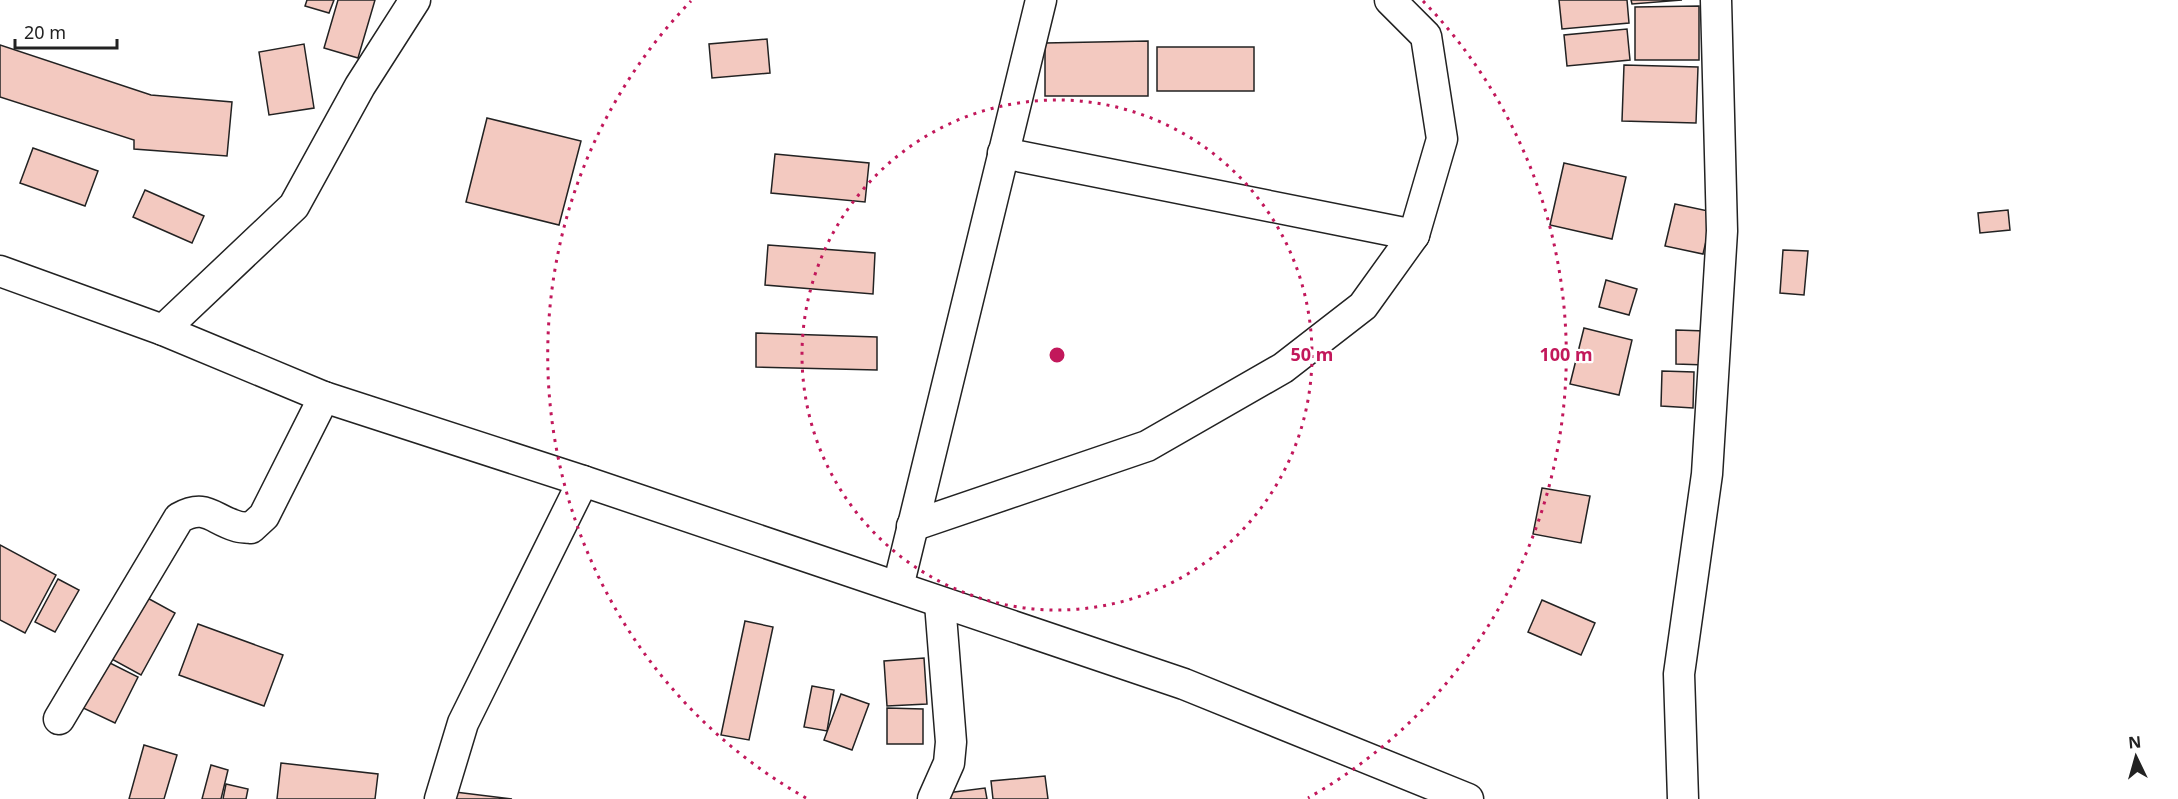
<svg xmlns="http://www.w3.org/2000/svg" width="2178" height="799" font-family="'Noto Sans',sans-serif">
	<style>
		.building { fill: #f3c9c0; stroke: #222; stroke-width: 1.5 }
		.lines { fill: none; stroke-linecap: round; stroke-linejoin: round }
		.street-casing { stroke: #222; stroke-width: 33 }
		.street { stroke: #fff; stroke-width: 30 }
		.ring { fill: none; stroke: #c2185b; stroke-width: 3; stroke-dasharray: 3 6 }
		.centre { fill: #c2185b; stroke: #fff; stroke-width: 3 }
		.ring-label { font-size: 18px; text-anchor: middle; font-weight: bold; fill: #c2185b; stroke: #fff; stroke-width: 4.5; stroke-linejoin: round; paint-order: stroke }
	</style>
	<rect width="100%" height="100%" fill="#fff"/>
	<g class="building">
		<path d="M307,0h27l-5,13 -24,-7z"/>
		<path d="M338,0h37l-17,58 -34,-10z"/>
		<path d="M1559,0h68l2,23 -67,6z"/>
		<path d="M1631,0h51l-50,4z"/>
		<path d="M1699,6v54h-64v-53z"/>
		<path d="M1627,29l3,31 -63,6 -3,-31z"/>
		<path d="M767,39l3,34 -58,5 -3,-34z"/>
		<path d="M1148,41v55h-103v-53z"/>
		<path d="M304,44l10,64 -45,7 -10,-63z"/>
		<path d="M0,45l151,50 81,7 -5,54 -93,-7v-9l-134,-43z"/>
		<rect x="1157" y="47" width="97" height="44"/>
		<path d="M1624,65l74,2 -2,56 -74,-2z"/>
		<path d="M487,118l94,23 -22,84 -93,-23z"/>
		<path d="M33,148l65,23 -13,35 -65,-23z"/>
		<path d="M775,154l94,9 -4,39 -94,-9z"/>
		<path d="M1564,163l62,14 -14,62 -62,-14z"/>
		<path d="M145,190l59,26 -12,27 -59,-26z"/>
		<path d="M1675,204l38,8 -10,42 -38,-8z"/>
		<path d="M2008,210l2,20 -30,3 -2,-20z"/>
		<path d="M768,245l107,8 -2,41 -108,-9z"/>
		<path d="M1783,250l25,1 -4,44 -24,-2z"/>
		<path d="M1606,280l31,9 -8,26 -30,-8z"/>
		<path d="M1584,328l48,12 -13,55 -49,-11z"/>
		<path d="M1676,330l30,1v34l-30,-1z"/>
		<path d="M756,333l121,4v33l-121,-3z"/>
		<path d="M1662,371l32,1 -1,36 -32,-2z"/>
		<path d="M1542,488l48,8 -9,47 -48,-9z"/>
		<path d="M0,545l56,30 -31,58 -25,-13z"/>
		<path d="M58,579l21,11 -24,42 -20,-10z"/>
		<path d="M142,595l33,18 -34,62 -33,-18z"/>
		<path d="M1542,600l53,23 -14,32 -53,-23z"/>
		<path d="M745,621l28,6 -24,113 -28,-5z"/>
		<path d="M198,624l85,31 -19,51 -85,-31z"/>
		<path d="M924,658l3,46 -40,2 -3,-45z"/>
		<path d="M104,660l34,17 -23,46 -34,-16z"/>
		<path d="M812,686l22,4 -7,41 -23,-4z"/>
		<path d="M841,694l28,10 -17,46 -28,-10z"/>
		<path d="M887,708l36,1v35h-36z"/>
		<path d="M144,745l33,10 -13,44h-35z"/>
		<path d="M281,763l97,11 -3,25h-98z"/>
		<path d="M211,765l17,5 -7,29h-19z"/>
		<path d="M1045,776l3,23h-55l-2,-18z"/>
		<path d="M226,784l22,5 -2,10h-23z"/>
		<path d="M985,788l2,11h-47l-1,-5z"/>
		<path d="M455,792l57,7h-58z"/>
	</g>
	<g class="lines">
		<defs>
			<g id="street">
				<path d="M1003,153l411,82"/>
				<path d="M0,271l163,59 161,67 259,84 601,203 284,115"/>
				<path d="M163,330l131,-124 66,-120 55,-86"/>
				<path d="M912,526l235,-80 136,-78 80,-62 51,-71 28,-96 -16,-103 -36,-36"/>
				<path d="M898,587l143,-587"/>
				<path d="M59,719l120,-201c27,-15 33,1 57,8 5,2 10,1 15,2l13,-12 60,-119"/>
				<path d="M440,799l23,-76 120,-242"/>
				<path d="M933,799l16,-36 2,-21 -11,-139"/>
				<path d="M1683,799l-4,-125 28,-200 15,-243 -6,-231"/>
			</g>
		</defs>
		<use href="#street" class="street-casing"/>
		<use href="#street" class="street"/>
	</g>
	<g class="ring">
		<circle cx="1057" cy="355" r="255"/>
		<path d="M806 798A509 509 0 0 1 691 1M1423 1A509 509 0 0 1 1308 798"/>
	</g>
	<circle cx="1057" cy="355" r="9" class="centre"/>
	<g class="ring-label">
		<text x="1312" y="361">50 m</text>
		<text x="1566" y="361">100 m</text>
	</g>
	<g transform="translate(2136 757) rotate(355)" stroke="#ffffff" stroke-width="4.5" paint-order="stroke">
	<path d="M0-4.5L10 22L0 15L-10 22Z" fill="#222222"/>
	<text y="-9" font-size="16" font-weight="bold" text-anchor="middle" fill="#222222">N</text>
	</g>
	<path d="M15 39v9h102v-9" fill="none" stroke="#222222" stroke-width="3"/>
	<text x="24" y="39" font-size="18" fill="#222222" stroke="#ffffff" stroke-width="4.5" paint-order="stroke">20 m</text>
</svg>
